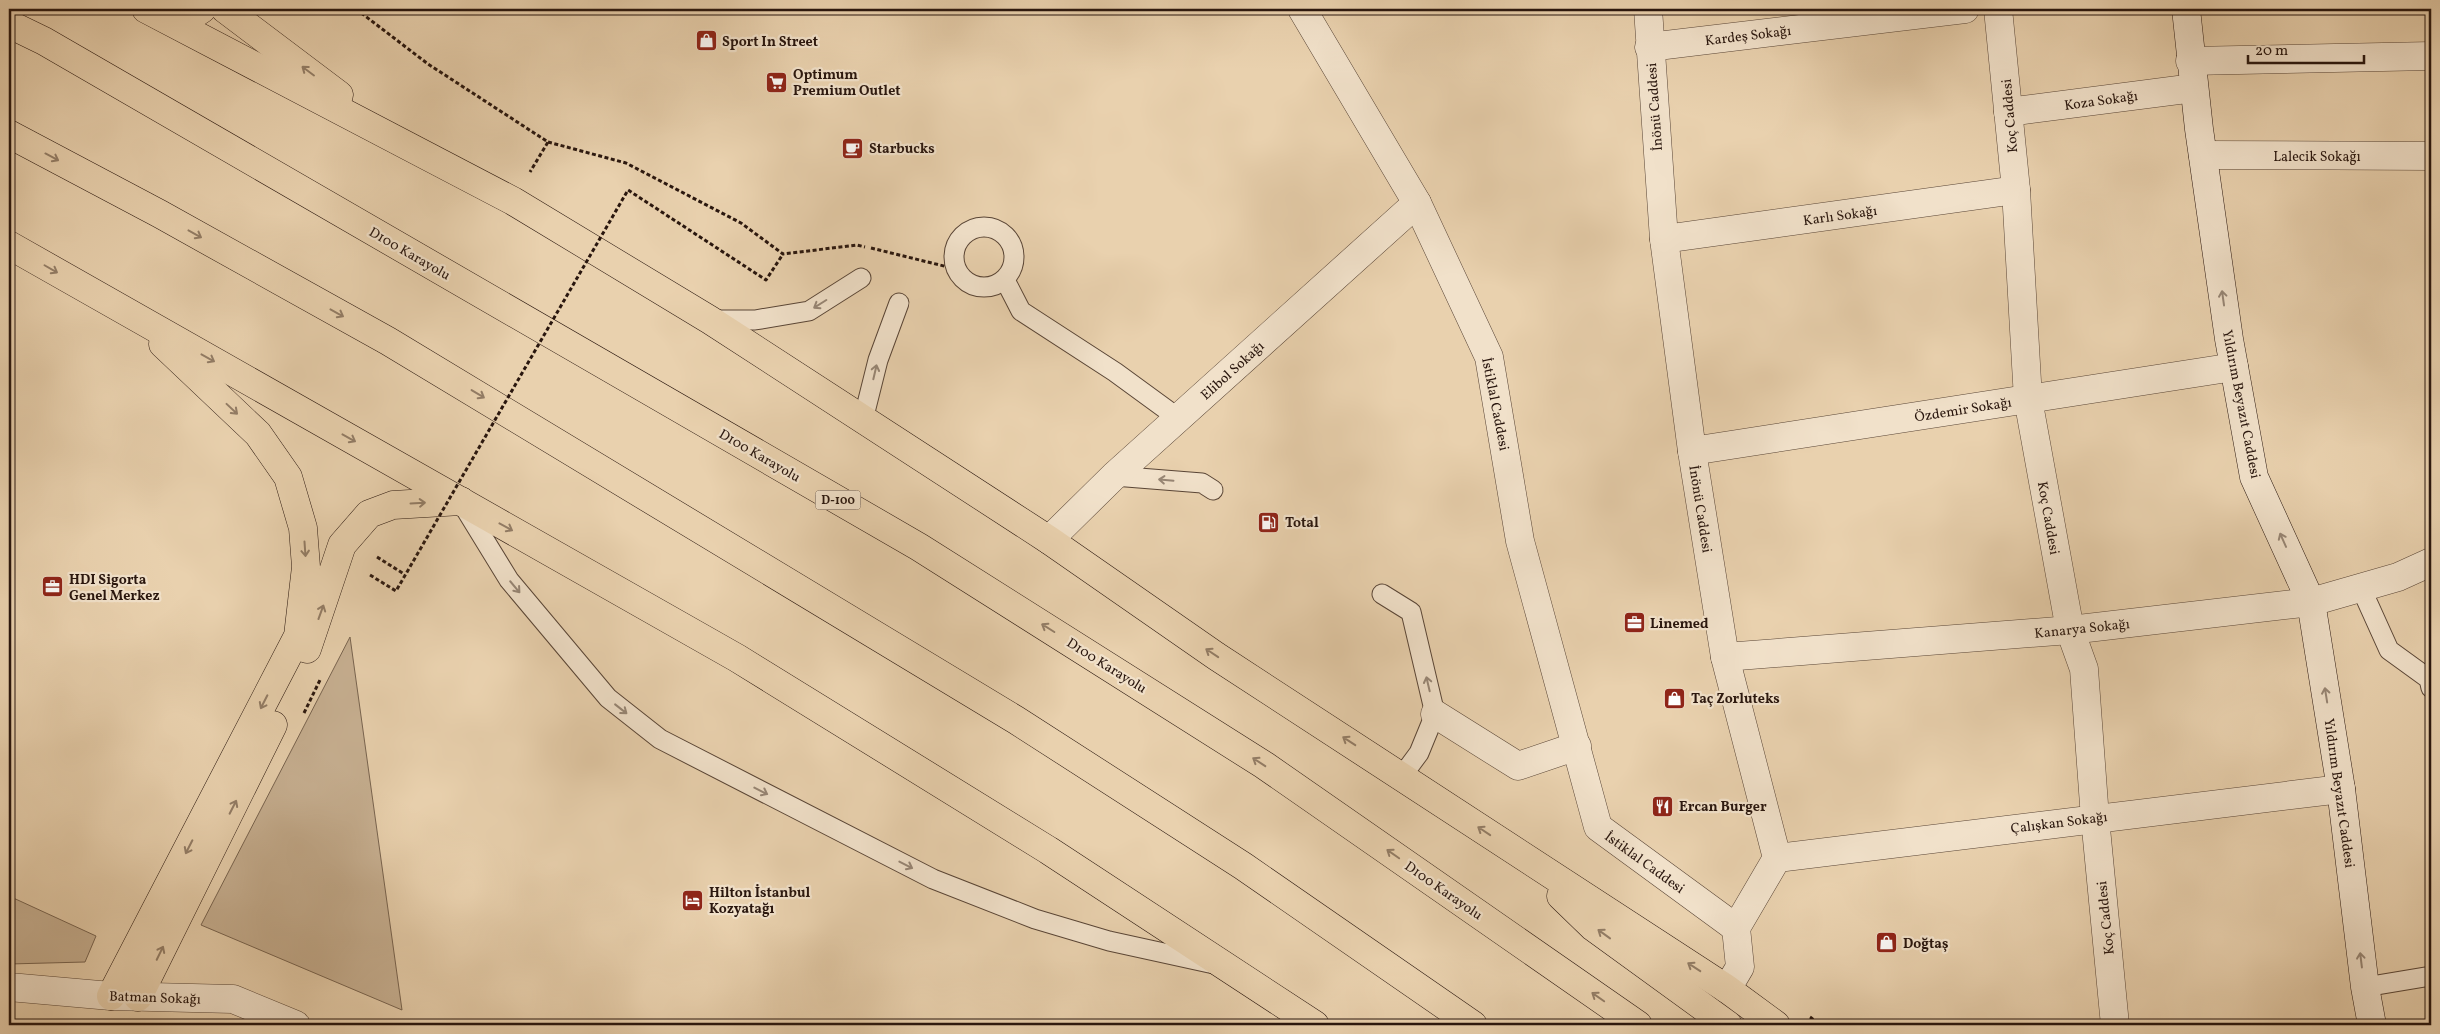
<svg xmlns="http://www.w3.org/2000/svg" width="2440" height="1034" font-family="Vollkorn,serif">
	<style>
		.green { fill: #c8b193; stroke: #786450 }
		.lines { fill: none; stroke-linecap: round; stroke-linejoin: round }
		.lane-casing { stroke: #594536; stroke-width: 21 }
		.street-casing { stroke: #594536; stroke-width: 29 }
		.secondary-casing { stroke: #29160e; stroke-width: 29 }
		.highway-casing { stroke: #29160e; stroke-width: 29 }
		.path { stroke: #29160e; stroke-width: 3; stroke-dasharray: 4 2.5; stroke-linecap: butt }
		.lane { stroke: #f1e1ca; stroke-width: 19 }
		.street { stroke: #f1e1ca; stroke-width: 28 }
		.secondary { stroke: #f1e1ca; stroke-width: 28 }
		.highway { stroke: #e9d1ae; stroke-width: 28 }
		.path-bridge { stroke: #29160e; stroke-width: 3; stroke-dasharray: 4 2.5; stroke-linecap: butt }
		.oneway { stroke: #937d66 }
		.oneway2 { stroke: #978675 }
		.labels { text-anchor: middle; stroke-width: 4.5; stroke-linejoin: round; paint-order: stroke }
		.shield { fill: #f1e1ca; stroke: #655346; stroke-width: 1 }
		.shield-label { font-size: 12px; font-weight: bold; fill: #29160e }
		.street-label { font-size: 14px; fill: #29160e; stroke: #f1e1ca }
		.poi-label { font-size: 14px; font-weight: bold; fill: #29160e; stroke: #f1e1ca; text-anchor: start }
	</style>
	<rect width="100%" height="100%" fill="#e9d1ae"/>
	<filter id="stains"><feTurbulence type="fractalNoise" baseFrequency=".004" numOctaves="4"/><feColorMatrix values="0 0 0 0 .2 0 0 0 0 .09 0 0 0 0 .02 0 0 0 .5 -.17"/></filter>
	<radialGradient id="worn" r=".72"><stop offset=".6" stop-color="#630" stop-opacity="0"/><stop offset="1" stop-color="#630" stop-opacity=".3"/></radialGradient>
	<g class="green">
		<path d="M350,637l52,373 -201,-85z"/>
		<path d="M9,896l87,40 -11,26 -76,2z"/>
	</g>
	<g class="lines">
		<defs>
			<g id="lane">
				<circle cx="984" cy="257" r="30"/>
				<path d="M1005,280l16,31 94,61 63,46"/>
				<path d="M710,320h45l54,-9 52,-33"/>
				<path d="M863,420l15,-60 21,-57"/>
				<path d="M1114,476l88,7 11,7"/>
				<path d="M463,505l46,75 99,118 52,41 273,140 102,40 74,22 105,23"/>
				<path d="M2361,588l28,62 40,29 2,9"/>
				<path d="M1382,594l29,18 24,102 -16,39 -17,23"/>
				<path d="M2365,987l66,-11"/>
			</g>
			<g id="street">
				<path d="M1302,9l115,194 72,154 31,184 78,286 138,101"/>
				<path d="M1648,9l16,230 28,212 33,206 52,201 -41,70 4,39 -13,22"/>
				<path d="M1998,9l18,181 12,209 42,231 14,39 11,149 20,207"/>
				<path d="M1649,47l316,-38"/>
				<path d="M2190,61l241,-5"/>
				<path d="M2008,112l186,-24"/>
				<path d="M2203,155l228,1"/>
				<path d="M1664,239l352,-49"/>
				<path d="M1692,451l542,-84"/>
				<path d="M1049,540l65,-64 303,-273"/>
				<path d="M1725,657l345,-27 241,-28 87,-25 33,-15"/>
				<path d="M1435,714l83,52 59,-20"/>
				<path d="M1777,858l564,-69"/>
				<path d="M9,987l102,9 122,3 63,26"/>
			</g>
			<path id="secondary" d="M2186,9l13,120 30,210 25,138 57,125 30,187 24,198 7,38"/>
			<g id="highway">
				<path d="M146,9l367,192 197,119 339,220 167,116 511,333 49,36"/>
				<path d="M167,9l29,4 6,-4"/>
				<path d="M225,9l114,86"/>
				<path d="M9,24l35,17 875,506 345,218 374,260"/>
				<path d="M9,134l151,80 228,127 628,379 227,146 230,159"/>
				<path d="M9,245l728,413 311,192 267,175"/>
				<path d="M307,649l35,-104 27,-31 24,-9 68,-4"/>
				<path d="M1561,896l32,31 135,98"/>
				<path d="M111,996l187,-360 8,-69 -3,-39 -15,-51 -30,-43 -95,-90"/>
				<path d="M138,997l135,-272"/>
			</g>
		</defs>
		<use href="#lane" class="lane-casing"/>
		<use href="#street" class="street-casing"/>
		<use href="#secondary" class="secondary-casing"/>
		<use href="#highway" class="highway-casing"/>
		<g class="path">
			<path d="M356,9l72,55 120,78 -18,30"/>
			<path d="M548,142l78,21 115,60 42,31 74,-9 8,2"/>
			<path d="M871,248l85,21"/>
			<path d="M377,557l27,17"/>
			<path d="M304,713l16,-33"/>
			<path d="M1810,1017l11,8"/>
		</g>
		<use href="#lane" class="lane"/>
		<use href="#street" class="street"/>
		<use href="#secondary" class="secondary"/>
		<use href="#highway" class="highway"/>
		<path class="path-bridge" d="M370,575l26,16 232,-401 138,90 17,-26"/>
	</g>
	<defs><path id="oneway-shaft" d="M-6 0H5M1.5-3L5.5 0L1.5 3" fill="none" stroke-width="1.6" stroke-linecap="round" stroke-linejoin="round" transform="scale(1.25)"/></defs>
	<g class="oneway">
		<use href="#oneway-shaft" transform="translate(308 71) rotate(-143)"/>
		<use href="#oneway-shaft" transform="translate(52 157) rotate(28)"/>
		<use href="#oneway-shaft" transform="translate(195 234) rotate(29)"/>
		<use href="#oneway-shaft" transform="translate(51 269) rotate(30)"/>
		<use href="#oneway-shaft" transform="translate(337 313) rotate(29)"/>
		<use href="#oneway-shaft" transform="translate(208 358) rotate(29)"/>
		<use href="#oneway-shaft" transform="translate(478 394) rotate(31)"/>
		<use href="#oneway-shaft" transform="translate(232 409) rotate(43)"/>
		<use href="#oneway-shaft" transform="translate(349 438) rotate(29)"/>
		<use href="#oneway-shaft" transform="translate(418 503) rotate(-3)"/>
		<use href="#oneway-shaft" transform="translate(506 527) rotate(29)"/>
		<use href="#oneway-shaft" transform="translate(305 549) rotate(86)"/>
		<use href="#oneway-shaft" transform="translate(321 612) rotate(-70)"/>
		<use href="#oneway-shaft" transform="translate(1048 628) rotate(-148)"/>
		<use href="#oneway-shaft" transform="translate(1212 653) rotate(-146)"/>
		<use href="#oneway-shaft" transform="translate(264 702) rotate(117)"/>
		<use href="#oneway-shaft" transform="translate(1349 741) rotate(-147)"/>
		<use href="#oneway-shaft" transform="translate(1259 762) rotate(-147)"/>
		<use href="#oneway-shaft" transform="translate(233 807) rotate(-63)"/>
		<use href="#oneway-shaft" transform="translate(1484 831) rotate(-146)"/>
		<use href="#oneway-shaft" transform="translate(189 847) rotate(117)"/>
		<use href="#oneway-shaft" transform="translate(1393 854) rotate(-145)"/>
		<use href="#oneway-shaft" transform="translate(1604 934) rotate(-144)"/>
		<use href="#oneway-shaft" transform="translate(160 953) rotate(-64)"/>
		<use href="#oneway-shaft" transform="translate(1694 967) rotate(-147)"/>
		<use href="#oneway-shaft" transform="translate(1598 997) rotate(-145)"/>
	</g>
	<g class="oneway2">
		<use href="#oneway-shaft" transform="translate(2223 298) rotate(-98)"/>
		<use href="#oneway-shaft" transform="translate(820 304) rotate(148)"/>
		<use href="#oneway-shaft" transform="translate(875 372) rotate(-77)"/>
		<use href="#oneway-shaft" transform="translate(1166 480) rotate(-175)"/>
		<use href="#oneway-shaft" transform="translate(2283 540) rotate(-114)"/>
		<use href="#oneway-shaft" transform="translate(515 587) rotate(50)"/>
		<use href="#oneway-shaft" transform="translate(1428 684) rotate(-103)"/>
		<use href="#oneway-shaft" transform="translate(2326 695) rotate(-99)"/>
		<use href="#oneway-shaft" transform="translate(621 709) rotate(38)"/>
		<use href="#oneway-shaft" transform="translate(761 791) rotate(27)"/>
		<use href="#oneway-shaft" transform="translate(906 865) rotate(27)"/>
		<use href="#oneway-shaft" transform="translate(2361 960) rotate(-97)"/>
	</g>
	<defs>
		<symbol id="shop-square" viewBox="-11 -11 22 22"><rect x="-9" y="-9" width="18" height="18" rx="4" fill="#8f2418" stroke="#f1e1ca"/><path d="M-5-2.5h2.3a2.7 3.5 0 0 1 5.4 0H5L5.5 6h-11ZM-1.5-2.5h3a1.5 2.3 0 0 0-3 0Z" fill="#fff"/></symbol>
		<symbol id="supermarket-square" viewBox="-11 -11 22 22"><rect x="-9" y="-9" width="18" height="18" rx="4" fill="#8f2418" stroke="#f1e1ca"/><path d="M-6-5.5h2.5l.6 2H6L4.5 2H-2.5L-4.4-4H-6ZM-1.5 3.2a1.3 1.3 0 1 0 .1 0ZM3 3.2a1.3 1.3 0 1 0 .1 0Z" fill="#fff"/></symbol>
		<symbol id="cafe-square" viewBox="-11 -11 22 22"><rect x="-9" y="-9" width="18" height="18" rx="4" fill="#8f2418" stroke="#f1e1ca"/><path d="M-5.5-4.5H6V0H3Q3 3.5 0 3.5H-2.5Q-5.5 3.5-5.5 0ZM3-3.2v2h1.7v-2ZM-6 4.5H4V6H-6Z" fill="#fff"/></symbol>
		<symbol id="fuel-square" viewBox="-11 -11 22 22"><rect x="-9" y="-9" width="18" height="18" rx="4" fill="#8f2418" stroke="#f1e1ca"/><path d="M-5.5-6h7V0h2V4h1.3V-2.5L3-4.5l.8-.8L6-3V5H2.5V1h-1V6h-7ZM-4.2-4.7v3.2H.2V-4.7Z" fill="#fff"/></symbol>
		<symbol id="office-square" viewBox="-11 -11 22 22"><rect x="-9" y="-9" width="18" height="18" rx="4" fill="#8f2418" stroke="#f1e1ca"/><path d="M-6-3h4V-5.5h4V-3h4V5H-6ZM-1-4.5V-3h2v-1.5ZM-6 0V1H6V0Z" fill="#fff"/></symbol>
		<symbol id="restaurant-square" viewBox="-11 -11 22 22"><rect x="-9" y="-9" width="18" height="18" rx="4" fill="#8f2418" stroke="#f1e1ca"/><path d="M-5-6h1v4h1v-4h1v4h1v-4h1v5L-1.5 .5V6h-2V.5L-5-1ZM5-6V6H3V1.5H1.5Q1.5-4 5-6Z" fill="#fff"/></symbol>
		<symbol id="hotel-square" viewBox="-11 -11 22 22"><rect x="-9" y="-9" width="18" height="18" rx="4" fill="#8f2418" stroke="#f1e1ca"/><path d="M-6-4.5h1.5V1H6V5H4.5V3h-9V5H-6ZM-4 0a1.8 1.8 0 1 1 3.6 0ZM.5 0V-2.5h3Q6-2.5 6 0Z" fill="#fff"/></symbol>
	</defs>
	<g fill-rule="evenodd">
		<use href="#shop-square" x="694" y="28" width="25" height="25"/>
		<use href="#supermarket-square" x="764" y="70" width="25" height="25"/>
		<use href="#cafe-square" x="840" y="136" width="25" height="25"/>
		<use href="#fuel-square" x="1256" y="510" width="25" height="25"/>
		<use href="#office-square" x="40" y="574" width="25" height="25"/>
		<use href="#office-square" x="1622" y="610" width="25" height="25"/>
		<use href="#shop-square" x="1662" y="686" width="25" height="25"/>
		<use href="#restaurant-square" x="1650" y="794" width="25" height="25"/>
		<use href="#hotel-square" x="680" y="888" width="25" height="25"/>
		<use href="#shop-square" x="1874" y="930" width="25" height="25"/>
	</g>
	<g class="labels">
		<rect class="shield" x="815.5" y="490.5" width="45" height="19" rx="4"/>
		<g class="shield-label">
			<text x="838" y="504">D-100</text>
		</g>
		<g class="street-label">
			<text transform="translate(1748 35) rotate(-7)" y="5">Kardeş Sokağı</text>
			<text transform="translate(2101 100) rotate(-8)" y="5">Koza Sokağı</text>
			<text transform="translate(1654 107) rotate(-94)" y="5">İnönü Caddesi</text>
			<text transform="translate(2009 116) rotate(-95)" y="5">Koç Caddesi</text>
			<text x="2317" y="161">Lalecik Sokağı</text>
			<text transform="translate(1840 215) rotate(-8)" y="5">Karlı Sokağı</text>
			<text transform="translate(410 253) rotate(30)" y="5">D100 Karayolu</text>
			<text transform="translate(1232 370) rotate(-42)" y="5">Elibol Sokağı</text>
			<text transform="translate(1496 404) rotate(79)" y="5">İstiklal Caddesi</text>
			<text transform="translate(2242 404) rotate(79)" y="5">Yıldırım Beyazıt Caddesi</text>
			<text transform="translate(1963 409) rotate(-9)" y="5">Özdemir Sokağı</text>
			<text transform="translate(760 455) rotate(30)" y="5">D100 Karayolu</text>
			<text transform="translate(1701 509) rotate(81)" y="5">İnönü Caddesi</text>
			<text transform="translate(2049 518) rotate(80)" y="5">Koç Caddesi</text>
			<text transform="translate(2082 628) rotate(-6)" y="5">Kanarya Sokağı</text>
			<text transform="translate(1107 665) rotate(32)" y="5">D100 Karayolu</text>
			<text transform="translate(2340 793) rotate(82)" y="5">Yıldırım Beyazıt Caddesi</text>
			<text transform="translate(2059 822) rotate(-7)" y="5">Çalışkan Sokağı</text>
			<text transform="translate(1645 862) rotate(36)" y="5">İstiklal Caddesi</text>
			<text transform="translate(1444 890) rotate(35)" y="5">D100 Karayolu</text>
			<text transform="translate(2105 918) rotate(-96)" y="5">Koç Caddesi</text>
			<text transform="translate(155 997) rotate(2)" y="5">Batman Sokağı</text>
		</g>
		<g class="poi-label">
			<text x="722" y="46">Sport In Street</text>
			<text x="793" y="79">Optimum<tspan x="793" dy="16">Premium Outlet</tspan></text>
			<text x="869" y="153">Starbucks</text>
			<text x="1285" y="527">Total</text>
			<text x="69" y="584">HDI Sigorta<tspan x="69" dy="16">Genel Merkez</tspan></text>
			<text x="1650" y="628">Linemed</text>
			<text x="1691" y="703">Taç Zorluteks</text>
			<text x="1679" y="811">Ercan Burger</text>
			<text x="709" y="897">Hilton İstanbul<tspan x="709" dy="16">Kozyatağı</tspan></text>
			<text x="1903" y="948">Doğtaş</text>
		</g>
	</g>
	<rect width="2440" height="1034" fill="none" stroke="#e9d1ae" stroke-width="30"/>
	<rect x="10" y="10" width="2420" height="1014" fill="none" stroke="#29160e" stroke-width="2.5"/>
	<rect x="15" y="15" width="2410" height="1004" fill="none" stroke="#29160e"/>
	<path d="M2248 55v8h116v-8" fill="none" stroke="#29160e" stroke-width="2.5"/>
	<text x="2255" y="55" font-size="15" fill="#29160e" stroke="#f1e1ca" stroke-width="4" paint-order="stroke">20 m</text>
	<rect width="100%" height="100%" filter="url(#stains)"/>
	<rect width="100%" height="100%" fill="url(#worn)"/>
</svg>
